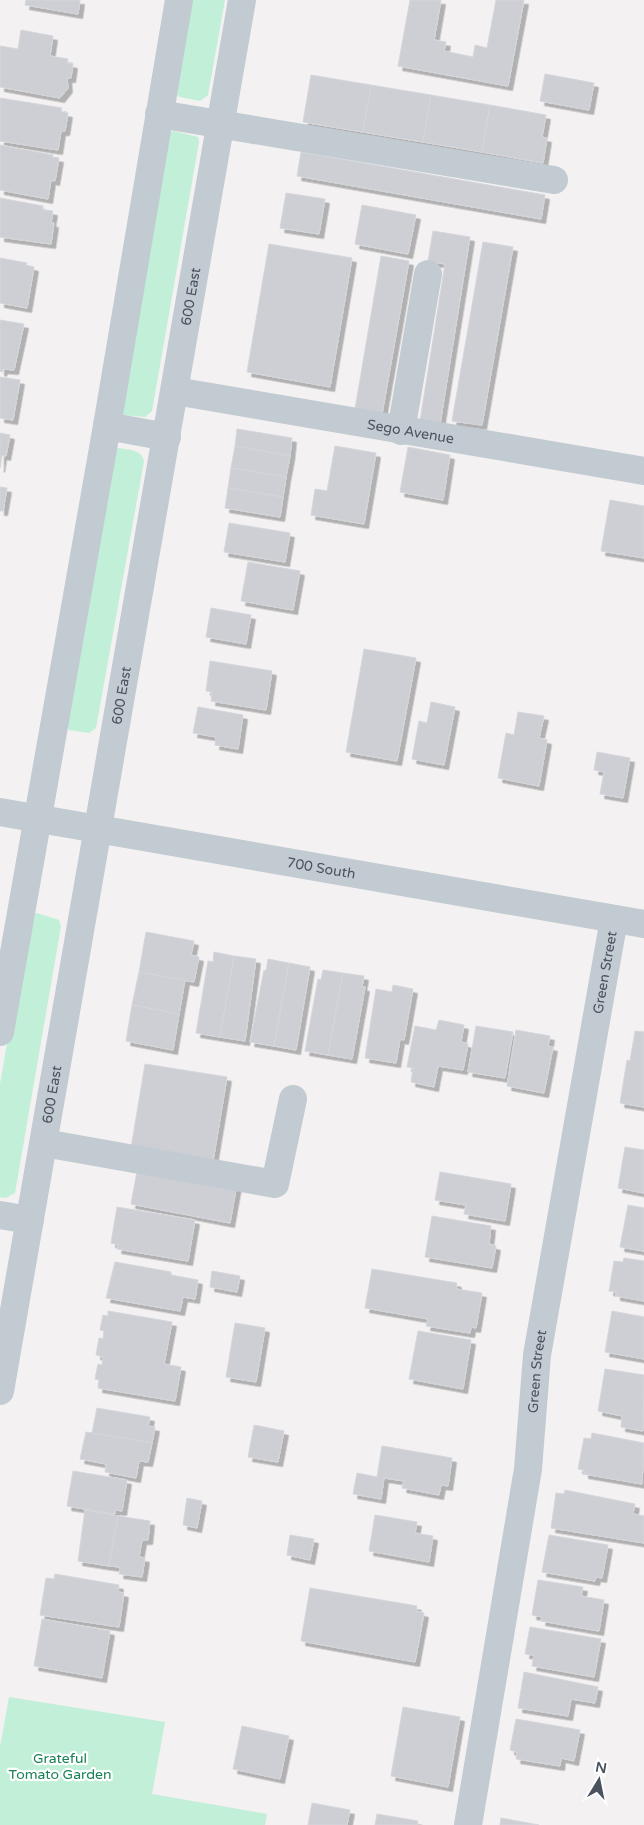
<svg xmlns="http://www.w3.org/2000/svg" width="644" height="1825" font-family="'Varela Round',sans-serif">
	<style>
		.green { fill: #c1efd7 }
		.building { fill: #cecfd5; stroke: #d5d6dc; filter: url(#shadow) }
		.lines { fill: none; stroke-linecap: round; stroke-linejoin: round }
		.minor { stroke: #c2cad2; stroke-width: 28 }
		.labels { text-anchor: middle; stroke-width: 4.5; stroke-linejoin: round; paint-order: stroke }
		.street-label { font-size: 14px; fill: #49525e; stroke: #fff }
		.park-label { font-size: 14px; fill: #188156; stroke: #fff }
	</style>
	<defs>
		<filter id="shadow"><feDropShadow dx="4.5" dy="4.5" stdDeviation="0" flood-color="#0004"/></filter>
	</defs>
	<rect width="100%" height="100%" fill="#f3f1f1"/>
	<g class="green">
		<path d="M190,0h35l-17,95 -8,6 -20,-4 -4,-3z"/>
		<path d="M174,131l24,6 1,5 -47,269 -7,6 -21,-2 -3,-3 49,-280z"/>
		<path d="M119,448c10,2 22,1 25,13l-48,267 -7,5 -20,-3 -4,-4 50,-276z"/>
		<path d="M37,913l22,7 2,6 -46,267 -9,5 -6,-1v-113l29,-167z"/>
		<path d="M9,1697l156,25 -13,72 115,20 -2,11h-265v-78z"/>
	</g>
	<g class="building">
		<path d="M26,0h54l-2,14 -53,-9z"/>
		<path d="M410,0h31l-7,40 12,2 -2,9 29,6 2,-12 12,3 9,-48h28l-16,86 -110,-20z"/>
		<path d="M21,30l32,6 -3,20 18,3 -1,4 6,1 -2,14h-4l1,10 -8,10 -60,-11v-41l18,3z"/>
		<path d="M545,74l49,9 -5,27 -49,-9z"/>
		<path d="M311,75l60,10 -8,47 -60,-10z"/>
		<path d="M371,85l60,10 -8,47 -60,-10z"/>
		<path d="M431,95l59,10 -8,47 -59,-10z"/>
		<path d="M0,98l62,10 -1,4 7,1 -3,18h-4l-3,19 -58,-9z"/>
		<path d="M490,105l56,10 -4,22 5,1 -4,25 -61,-11z"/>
		<path d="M0,145l53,10 -1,2 7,1 -4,23 -4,-1 -3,19 -48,-9z"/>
		<path d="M301,152l244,43 -4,24 -244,-43z"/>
		<path d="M286,193l39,6 -6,35 -39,-6z"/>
		<path d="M0,198l43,8v4l10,1 -2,12h3l-3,21 -51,-7z"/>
		<path d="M362,205l54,10 -8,39 -53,-10z"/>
		<path d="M433,231l37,6 -30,187 -20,-3 25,-157 -17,-3z"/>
		<path d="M483,242l30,5 -31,178 -30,-4z"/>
		<path d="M269,244l83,14 -22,129 -83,-15z"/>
		<path d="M381,256l28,5 -27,153 -27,-5z"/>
		<path d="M0,258l27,5 -1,2 8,2 -7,41 -27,-5z"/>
		<path d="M0,320l24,4 -10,46 -11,-1 -1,3 -2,-1z"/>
		<path d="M0,377l20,3 -7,40 -13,-2z"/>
		<path d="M237,429l55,9 -2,18 -55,-10z"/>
		<path d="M0,433l10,2 -4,21 -4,-1 -2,13z"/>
		<path d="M235,446l55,10 -4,21 -55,-9z"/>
		<path d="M335,446l41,7 -12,71 -53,-9 4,-26 12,2z"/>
		<path d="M408,447l42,8 -7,45 -43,-8z"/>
		<path d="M231,468l55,9 -3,20 -55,-9z"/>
		<path d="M0,487l7,1 -4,23h-3z"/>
		<path d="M228,488l55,9 -3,20 -55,-9z"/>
		<path d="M610,500l34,6v52l-43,-7z"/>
		<path d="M229,523l61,10 -5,29 -61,-10z"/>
		<path d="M248,562l52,9 -7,39 -52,-9z"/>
		<path d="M211,608l40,7 -5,29 -40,-7z"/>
		<path d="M364,649l52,9 -19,103 -51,-9z"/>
		<path d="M210,661l62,10 -6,39 -55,-9 1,-9 -6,-1z"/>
		<path d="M431,702l24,5 -11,58 -32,-6 7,-38 8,2z"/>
		<path d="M198,707l45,8 -5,34 -23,-4 1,-8 -23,-4z"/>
		<path d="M518,712l26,4 -5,22 8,2 -8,46 -41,-8 8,-45 8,2z"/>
		<path d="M597,752l33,6 -7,40 -23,-4 4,-22 -10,-2z"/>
		<path d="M146,932l48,9 -3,14 8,2 -5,25 -55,-10z"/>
		<path d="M214,952l20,4 -14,81 -24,-4 12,-72 5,1z"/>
		<path d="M234,956l22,3 -11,82 -25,-4z"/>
		<path d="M268,959l21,4 -15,83 -24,-4 14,-72 2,1z"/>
		<path d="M289,963l21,4 -14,83 -22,-4z"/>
		<path d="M323,970l20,3 -15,82 -23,-4 13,-72 3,1z"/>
		<path d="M139,972l46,8 -6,34 -47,-9z"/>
		<path d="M343,973l21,3 -2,11h3l-13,72 -24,-4z"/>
		<path d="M393,985l20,4 -9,51 -4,-1 -4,24 -31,-5 11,-69 16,3z"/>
		<path d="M132,1005l47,9 -6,36 -47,-9z"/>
		<path d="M439,1020l25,5 -3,17 7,2 -5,26 -25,-4 -4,21 -23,-5 2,-14 -6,-1 8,-41 21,4z"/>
		<path d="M476,1026l37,6 -8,46 -37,-6z"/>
		<path d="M516,1030l34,6 -2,10 5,1 -9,46 -37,-7z"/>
		<path d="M635,1031l9,1v75l-24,-4 7,-43 3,1z"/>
		<path d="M145,1064l82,13 -14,84 -82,-13z"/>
		<path d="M625,1147l19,3v43l-26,-5z"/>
		<path d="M138,1166l99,18 -7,39 -99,-19z"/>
		<path d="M440,1172l71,12 -6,37 -41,-7 2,-9 -31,-5z"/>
		<path d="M628,1205l16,3v43l-24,-4z"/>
		<path d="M117,1207l78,13 -7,41 -71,-12 1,-4 -7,-2z"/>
		<path d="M432,1216l59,10 -2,18 7,2 -4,22 -67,-11z"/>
		<path d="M624,1258l20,3v40l-28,-5v-4l-7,-1 5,-30 9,1z"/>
		<path d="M115,1262l56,10v3l27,5 -3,19 -12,-2 -3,14 -74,-13z"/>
		<path d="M372,1269l85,14 -1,6 26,4 -6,35 -5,-1 -1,6 -44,-7 2,-7 -63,-11z"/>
		<path d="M212,1271l28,5 -3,16 -27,-5z"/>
		<path d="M108,1311l64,11 -8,42 17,3 -6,34 -77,-13 1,-8 -4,-1 3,-15 4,1 1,-8 -7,-2 3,-17 4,1 1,-8 -4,-1 3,-15 5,1z"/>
		<path d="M612,1311l32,6v42l-39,-7z"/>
		<path d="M235,1323l30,5 -9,54 -30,-5z"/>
		<path d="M418,1331l53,9 -8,49 -54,-10z"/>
		<path d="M605,1369l39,6 -1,56 -22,-4 1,-11 -24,-5z"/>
		<path d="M97,1408l53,9 -2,9 7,1 -3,16 -60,-10z"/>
		<path d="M254,1425l30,6 -6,31 -30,-5z"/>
		<path d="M86,1432l66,11 -4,19 -9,-1 -3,17 -31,-6 1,-8 -26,-5z"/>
		<path d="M592,1433l52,10 -2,41 -58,-10v-4l-6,-1 6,-31 7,1z"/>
		<path d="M382,1446l70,12 -4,28 -7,-1 -2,10 -37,-7 2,-7 -20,-3 -3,21 -28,-5 4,-21 20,4z"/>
		<path d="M73,1471l54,9 -5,31 -7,-1v4l-48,-8z"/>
		<path d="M565,1490l70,14 -2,10 11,2v27l-93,-15 5,-35 8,1z"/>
		<path d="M187,1498l15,3 -5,27 -14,-3z"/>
		<path d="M85,1510l33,6 -9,50 -31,-5z"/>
		<path d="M375,1515l42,7 -2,11 18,3 -4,26 -60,-11z"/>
		<path d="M118,1516l32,5 -2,19h-6l-3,17 6,1 -3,19 -23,-3 1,-7 -11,-1z"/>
		<path d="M290,1535l24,4 -4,21 -23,-5z"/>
		<path d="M549,1535l59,10 -6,33 -6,-1 -1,4 -53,-9z"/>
		<path d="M55,1574l64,11 -1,7 6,1 -5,34 -79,-12 6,-37 8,1z"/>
		<path d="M538,1580l45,7 -2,9 23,4 -5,31 -58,-10 1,-4 -10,-2z"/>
		<path d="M310,1588l107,18 -1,5 8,2 -9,49 -114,-21z"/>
		<path d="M42,1619l68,12 -8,47 -68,-12z"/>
		<path d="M530,1627l71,12 -7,38 -62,-11 2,-11 -9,-1z"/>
		<path d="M524,1672l74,15 -3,16 -24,-4 -3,17 -50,-8z"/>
		<path d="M403,1707l57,10 -12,70 -57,-11z"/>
		<path d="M516,1719l64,11 -6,31 -13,-3 -1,8 -44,-7 1,-7 -7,-2z"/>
		<path d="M242,1726l47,10 -9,43 -47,-10z"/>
		<path d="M312,1803l38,7 -3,15h-39z"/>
		<path d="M377,1814l41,7 -1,4h-42z"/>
		<path d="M501,1818l38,7h-39z"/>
	</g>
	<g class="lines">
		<g class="minor">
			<path d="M159,114l395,66"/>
			<path id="s1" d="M175,391l469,80"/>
			<path d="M107,426l60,11"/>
			<path d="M401,431l27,-157"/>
			<path id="s2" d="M0,812l644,112"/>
			<path d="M0,1032l107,-606 72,-426"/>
			<path d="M44,1143l231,41 18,-85"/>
			<path d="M0,1215l30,5"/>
			<path id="s3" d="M0,1391l242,-1391"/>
			<path id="s4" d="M468,1825l60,-356 9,-114 77,-436"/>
		</g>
	</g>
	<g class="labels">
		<g class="street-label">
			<text dy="5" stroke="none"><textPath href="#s3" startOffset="1111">600 East</textPath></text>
			<text dy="5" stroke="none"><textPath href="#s1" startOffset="239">Sego Avenue</textPath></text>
			<text dy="5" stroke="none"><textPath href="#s3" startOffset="706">600 East</textPath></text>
			<text dy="5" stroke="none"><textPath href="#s2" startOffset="326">700 South</textPath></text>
			<text dy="5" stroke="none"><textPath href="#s4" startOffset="864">Green Street</textPath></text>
			<text dy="5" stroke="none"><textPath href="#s3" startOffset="301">600 East</textPath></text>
			<text dy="5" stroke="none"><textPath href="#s4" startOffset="459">Green Street</textPath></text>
		</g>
		<g class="park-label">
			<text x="60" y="1763">Grateful<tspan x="60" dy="16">Tomato Garden</tspan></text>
		</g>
	</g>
	<g transform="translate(599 1780) rotate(10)" stroke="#ffffff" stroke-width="4" paint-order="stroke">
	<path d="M0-4L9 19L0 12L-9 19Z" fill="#49525e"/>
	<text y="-8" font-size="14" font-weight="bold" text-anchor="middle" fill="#49525e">N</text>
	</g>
</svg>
